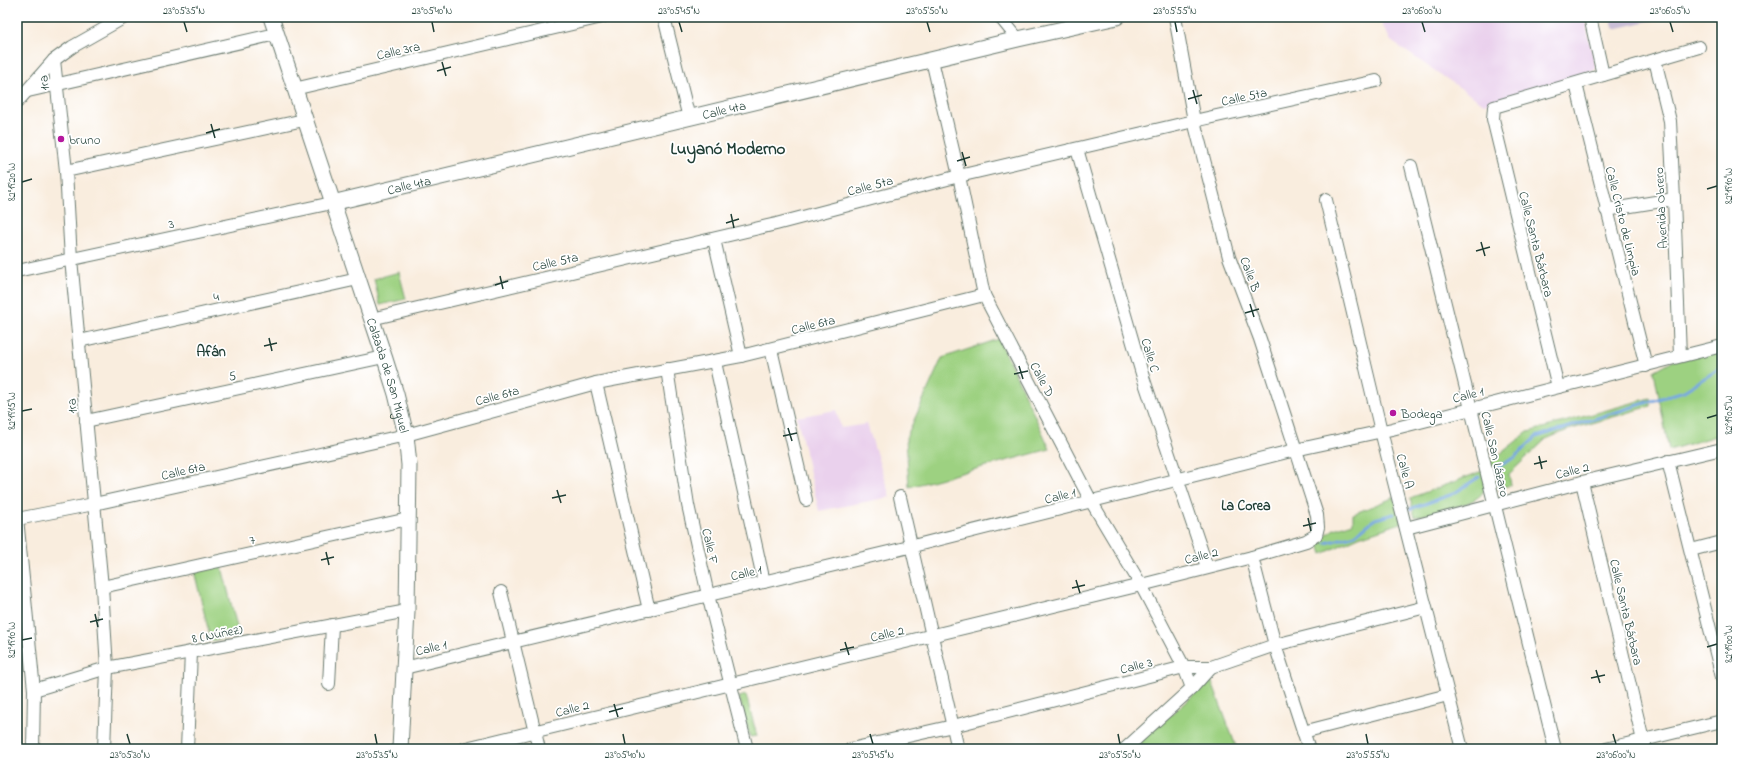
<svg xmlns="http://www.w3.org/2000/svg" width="1739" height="766" font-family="'Indie Flower',sans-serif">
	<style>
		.built { fill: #ead1ed }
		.industrial { fill: #cabfd7 }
		.green { fill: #9dd181; stroke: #5e875a }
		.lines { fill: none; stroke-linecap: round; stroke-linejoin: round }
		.stream { stroke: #77a7e2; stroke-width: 3 }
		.minor-casing { stroke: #6b7b70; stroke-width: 14 }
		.major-casing { stroke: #6b7b70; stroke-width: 17 }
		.minor { stroke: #fff; stroke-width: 12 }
		.major { stroke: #fff; stroke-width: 15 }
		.ticks { fill: none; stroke: #1f3d34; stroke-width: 1.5 }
		.poi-dot { fill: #b5179e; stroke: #fff; stroke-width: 1.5 }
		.labels { text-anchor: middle; stroke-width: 3.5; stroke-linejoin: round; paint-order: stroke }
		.street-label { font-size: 13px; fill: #1f3d34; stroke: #fff }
		.poi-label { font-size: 13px; fill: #1f3d34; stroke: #fff; text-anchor: start }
		.neighbourhood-label { font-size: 14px; font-weight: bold; fill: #1f3d34; stroke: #fff }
		.district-label { font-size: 17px; font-weight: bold; fill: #1f3d34; stroke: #fff }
		.neatline { fill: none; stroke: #1f3d34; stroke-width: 1.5 }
		.ticks-label { font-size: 10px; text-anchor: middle; fill: #1f3d34 }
	</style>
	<rect width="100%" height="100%" fill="#fff"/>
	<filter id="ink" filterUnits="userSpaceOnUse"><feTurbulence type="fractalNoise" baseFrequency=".025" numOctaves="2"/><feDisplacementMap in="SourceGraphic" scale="8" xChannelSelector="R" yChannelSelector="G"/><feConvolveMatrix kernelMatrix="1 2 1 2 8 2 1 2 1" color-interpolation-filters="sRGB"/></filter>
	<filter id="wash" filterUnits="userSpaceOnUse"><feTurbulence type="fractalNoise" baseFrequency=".012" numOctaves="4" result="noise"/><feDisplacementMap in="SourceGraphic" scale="16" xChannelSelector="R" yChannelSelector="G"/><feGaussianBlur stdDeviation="0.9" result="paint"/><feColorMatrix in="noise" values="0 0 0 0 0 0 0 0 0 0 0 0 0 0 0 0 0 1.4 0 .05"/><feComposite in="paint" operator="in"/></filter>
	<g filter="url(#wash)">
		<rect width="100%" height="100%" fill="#f9edde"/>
		<g class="built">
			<path d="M1378,17h206l12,52 -112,35 -93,-63z"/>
			<path d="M836,410l5,18 26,-4 23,73 -71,14 -22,-94z"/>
		</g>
		<path class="industrial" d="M1610,17h56l-52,12z"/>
		<g class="green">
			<path d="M399,272l7,27 -26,6 -6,-26z"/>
			<path d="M999,339l51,110 -141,38 -3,-49 36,-80z"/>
			<path d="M1722,346v88l-53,16 -15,-79 26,-15z"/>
			<path d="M1650,398l1,8 -83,24 -22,9 -37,35 2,11 -14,4 -6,-28 37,-29z"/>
			<path d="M1483,471c1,7 4,15 0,21 -8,14 -52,21 -68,25l-5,-19z"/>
			<path d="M1395,497l6,26 -42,14 -37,17 -4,-13 16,-12 19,-6v-9z"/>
			<path d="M221,563l18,72 -28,6 -17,-70z"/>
			<path d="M1211,680l26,69h-88l-10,-7z"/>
			<path d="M746,695l11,41 -7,1 -11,-40z"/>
		</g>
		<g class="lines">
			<g class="stream">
				<path d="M1494,469l20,-11 22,-21 148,-46 38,-24"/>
				<path d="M1410,509l43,-15 26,-17"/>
				<path d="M1326,543l29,-8 20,-16 19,-5"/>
			</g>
		</g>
	</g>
	<g filter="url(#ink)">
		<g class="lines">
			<defs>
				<g id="minor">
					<path d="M664,17l25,101"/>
					<path d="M1000,17l18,22"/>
					<path d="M1590,17l13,58"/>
					<path d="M54,60l12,111 5,88 31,328 5,81 -3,81"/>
					<path d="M932,60l27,116 25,119 107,206 50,84 43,82 8,21"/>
					<path d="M1655,60l15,61 4,78 6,157"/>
					<path d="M1576,84l70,282"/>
					<path d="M294,89l308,-72"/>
					<path d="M28,91l248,-57"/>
					<path d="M17,102l37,-42 18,-13 53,-30"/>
					<path d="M1077,149l66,228 64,190"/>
					<path d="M1411,166l144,583"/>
					<path d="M66,171l238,-51"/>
					<path d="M1326,200l55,231 81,318"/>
					<path d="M1606,210l68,-11"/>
					<path d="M714,239l27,117"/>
					<path d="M17,271l315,-68"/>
					<path d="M371,319l405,-95 183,-48 235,-55 182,-40"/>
					<path d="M79,341l279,-62"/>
					<path d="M771,349l35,151"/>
					<path d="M715,362l49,220"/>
					<path d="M667,369l21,136 20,90 39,154"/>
					<path d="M596,383l53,227"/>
					<path d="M1558,387l-65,-268 1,-12 205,-60"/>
					<path d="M86,421l298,-64"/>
					<path d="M1668,461l54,216"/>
					<path d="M1582,482l63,267"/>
					<path d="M900,497l58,252"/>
					<path d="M17,518l17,172 -1,59"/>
					<path d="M17,519l77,-15 312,-69 190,-52 145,-27 243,-61"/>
					<path d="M1406,528l176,-46 140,-33"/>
					<path d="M1691,550l31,-8"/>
					<path d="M1252,557l23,88 34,104"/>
					<path d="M102,587l306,-68"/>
					<path d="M501,592l38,157"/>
					<path d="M404,668l493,-118 398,-100 97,-21 330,-83"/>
					<path d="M329,684l3,-59"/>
					<path d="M34,690l73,-22 300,-57"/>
					<path d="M1303,732l145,-37"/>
					<path d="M187,749l4,-97"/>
					<path d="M462,749l679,-164 111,-28 54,-16 10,-6 2,-8 -1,-12 -57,-176 -31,-82 -35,-136 -19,-104"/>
					<path d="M851,749l102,-23 231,-59h27l64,-22 151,-38"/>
					<path d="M1125,749l67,-61 19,-21"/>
					<path d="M1606,749l116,-28"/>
				</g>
				<g id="major">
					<path id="s1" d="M271,17l114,342 11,35 10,41 3,30 -2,146 -7,138"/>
					<path id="s2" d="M332,203l686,-164 99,-22"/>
				</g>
			</defs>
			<use href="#minor" class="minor-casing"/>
			<use href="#major" class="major-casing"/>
			<use href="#minor" class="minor"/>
			<use href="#major" class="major"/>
		</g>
	</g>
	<path class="ticks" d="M184,22l3,10M432,22l2,10M679,22l3,10M927,22l3,10M1175,22l2,10M1422,22l3,10M1670,22l3,10M442,62l4,14M437,71l14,-4M1193,90l4,14M1188,99l14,-4M211,124l4,14M206,133l14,-4M962,152l4,14M957,161l13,-4M22,182l10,-3M1707,189l10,-3M731,214l3,14M726,223l13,-4M1481,242l4,14M1476,251l14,-4M500,276l3,13M495,285l13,-4M1250,304l4,13M1245,313l14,-4M269,338l3,13M264,346l13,-3M1019,366l4,13M1014,374l14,-3M22,411l10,-2M1707,418l10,-3M788,428l4,13M783,436l14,-3M1539,456l3,13M1534,464l13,-3M557,490l4,13M552,498l14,-3M1308,518l3,13M1303,526l13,-3M326,552l3,13M321,560l13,-3M1076,580l4,13M1072,588l13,-3M95,614l3,13M90,622l13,-3M22,640l10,-2M845,642l4,13M1707,647l10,-3M840,650l14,-3M1596,670l4,13M1591,678l14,-3M614,704l4,13M609,712l14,-4M127,734l3,10M375,734l2,10M623,734l2,10M870,734l3,10M1118,734l2,10M1366,734l2,10M1613,734l3,10"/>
	<g class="poi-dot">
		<circle cx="61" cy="139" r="4"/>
		<circle cx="1393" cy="413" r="4"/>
	</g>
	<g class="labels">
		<g class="street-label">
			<text transform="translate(398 50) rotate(-13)" y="5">Calle 3ra</text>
			<text transform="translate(43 83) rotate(-97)" y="5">1ra</text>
			<text transform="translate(1244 96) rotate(-12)" y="5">Calle 5ta</text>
			<text dy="5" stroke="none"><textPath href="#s2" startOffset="403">Calle 4ta</textPath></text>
			<text dy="5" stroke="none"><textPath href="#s2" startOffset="79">Calle 4ta</textPath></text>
			<text transform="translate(870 185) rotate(-15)" y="5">Calle 5ta</text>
			<text transform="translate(1660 208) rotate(-93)" y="5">Avenida Obrero</text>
			<text transform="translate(1624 221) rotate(76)" y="5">Calle Cristo de Limpia</text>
			<text transform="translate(171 223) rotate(-12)" y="5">3</text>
			<text transform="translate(1537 244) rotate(76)" y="5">Calle Santa Bárbara</text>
			<text transform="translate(555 261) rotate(-13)" y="5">Calle 5ta</text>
			<text transform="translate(1251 274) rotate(70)" y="5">Calle B</text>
			<text transform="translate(216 296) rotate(-13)" y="5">4</text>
			<text transform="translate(813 324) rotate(-14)" y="5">Calle 6ta</text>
			<text transform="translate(1151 355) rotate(73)" y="5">Calle C</text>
			<text transform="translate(232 375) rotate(-12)" y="5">5</text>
			<text dy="5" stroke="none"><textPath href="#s1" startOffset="377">Calzada de San Miguel</textPath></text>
			<text transform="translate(1043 379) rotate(62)" y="5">Calle D</text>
			<text transform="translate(1468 394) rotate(-14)" y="5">Calle 1</text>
			<text transform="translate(497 395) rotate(-15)" y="5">Calle 6ta</text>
			<text transform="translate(71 406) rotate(-95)" y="5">1ra</text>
			<text transform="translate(1496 454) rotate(77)" y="5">Calle San Lázaro</text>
			<text transform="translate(183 470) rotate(-13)" y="5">Calle 6ta</text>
			<text transform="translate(1572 470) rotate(-14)" y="5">Calle 2</text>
			<text transform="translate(1406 471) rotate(75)" y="5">Calle A</text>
			<text transform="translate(1060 495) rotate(-14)" y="5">Calle 1</text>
			<text transform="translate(252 539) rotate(-12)" y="5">7</text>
			<text transform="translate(711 546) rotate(77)" y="5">Calle F</text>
			<text transform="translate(1201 555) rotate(-14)" y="5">Calle 2</text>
			<text transform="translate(746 572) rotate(-13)" y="5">Calle 1</text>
			<text transform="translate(1627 612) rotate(77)" y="5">Calle Santa Bárbara</text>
			<text transform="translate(217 633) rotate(-11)" y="5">8 (Núñez)</text>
			<text transform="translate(887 633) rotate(-13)" y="5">Calle 2</text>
			<text transform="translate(431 647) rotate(-13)" y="5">Calle 1</text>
			<text transform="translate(1136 665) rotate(-14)" y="5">Calle 3</text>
			<text transform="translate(572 708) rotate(-14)" y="5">Calle 2</text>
		</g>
		<g class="poi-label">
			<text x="69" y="144">bruno</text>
			<text x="1401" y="418">Bodega</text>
		</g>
		<g class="neighbourhood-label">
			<text x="211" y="356">Afán</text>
			<text x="1246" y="510">La Corea</text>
		</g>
		<g class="district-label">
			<text x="728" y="154">Luyanó Moderno</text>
		</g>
	</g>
	<rect width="1739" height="766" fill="none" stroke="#fff" stroke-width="44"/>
	<rect x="22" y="22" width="1695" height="722" class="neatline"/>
	<g class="ticks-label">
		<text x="184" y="14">23°05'35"N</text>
		<text x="432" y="14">23°05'40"N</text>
		<text x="679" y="14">23°05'45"N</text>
		<text x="927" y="14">23°05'50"N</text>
		<text x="1175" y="14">23°05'55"N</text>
		<text x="1422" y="14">23°06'00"N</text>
		<text x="1670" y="14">23°06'05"N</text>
		<text transform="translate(11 182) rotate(-90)" y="4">82°19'20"W</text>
		<text transform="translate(1728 186) rotate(-90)" y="4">82°19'10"W</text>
		<text transform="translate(11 411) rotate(-90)" y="4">82°19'15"W</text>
		<text transform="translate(1728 415) rotate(-90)" y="4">82°19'05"W</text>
		<text transform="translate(11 640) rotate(-90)" y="4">82°19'10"W</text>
		<text transform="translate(1728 644) rotate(-90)" y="4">82°19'00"W</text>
		<text x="130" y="758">23°05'30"N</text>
		<text x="377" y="758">23°05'35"N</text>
		<text x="625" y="758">23°05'40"N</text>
		<text x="873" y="758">23°05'45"N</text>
		<text x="1120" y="758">23°05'50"N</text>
		<text x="1368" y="758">23°05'55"N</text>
		<text x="1616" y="758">23°06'00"N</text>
	</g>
</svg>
